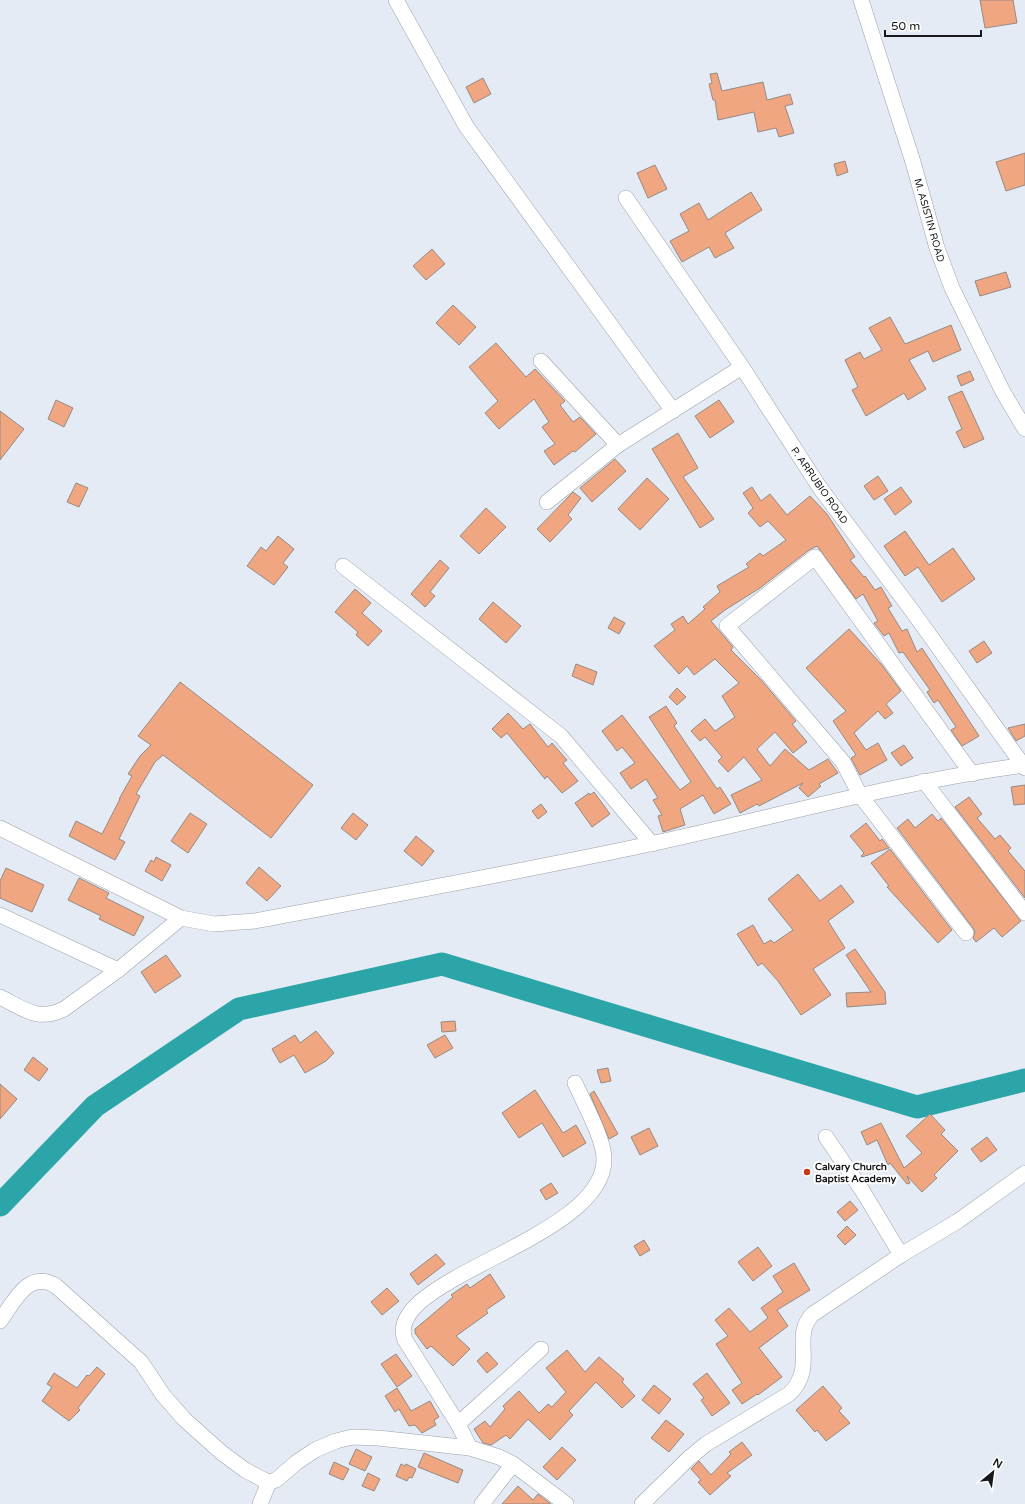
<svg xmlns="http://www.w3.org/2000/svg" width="1025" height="1504" font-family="'Varela Round',sans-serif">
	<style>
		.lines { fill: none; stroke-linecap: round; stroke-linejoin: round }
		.river { stroke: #2ca5a9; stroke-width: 23 }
		.building { fill: #f0a681; stroke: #948a85 }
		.minor-casing { stroke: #9ba2aa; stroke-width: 16 }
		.minor { stroke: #fff; stroke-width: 15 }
		.poi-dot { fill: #c3391a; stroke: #fff; stroke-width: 1.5 }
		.labels { text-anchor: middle; stroke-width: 4; stroke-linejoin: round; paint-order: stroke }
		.street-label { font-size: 10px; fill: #16181b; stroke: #fff }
		.poi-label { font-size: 10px; font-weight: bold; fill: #16181b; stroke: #fff; text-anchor: start }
	</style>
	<rect width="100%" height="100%" fill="#e5ebf4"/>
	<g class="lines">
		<path class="river" d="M0,1205l95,-99 144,-97 203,-45 475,143 108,-27"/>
	</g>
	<g class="building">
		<path d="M980,0h33l4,23 -32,5z"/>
		<path d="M717,73l5,18 41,-9 4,18 23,-6 3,10 -8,2 9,27 -15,4 -3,-9 -18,4 -4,-20 -36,8 -3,-20h-2l-4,-16 3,-1 -2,-9z"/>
		<path d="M483,78l8,16 -17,9 -8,-16z"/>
		<path d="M1025,153v32l-19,6 -10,-29z"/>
		<path d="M845,161l3,11 -11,4 -3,-12z"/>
		<path d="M655,165l12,24 -19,9 -11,-25z"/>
		<path d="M751,192l11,18 -37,23 9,15 -19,10 -6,-11 -27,15 -12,-21 19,-10 -9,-17 19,-11 9,17z"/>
		<path d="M432,249l13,15 -19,16 -13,-14z"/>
		<path d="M1006,272l5,15 -31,9 -5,-15z"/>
		<path d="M453,305l23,22 -17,18 -23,-22z"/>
		<path d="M890,317l15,27 46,-19 10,25 -28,12 -5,-11 -19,9 17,29 -18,11 -4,-7 -38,23 -14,-26 6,-3 -13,-27 15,-8 4,7 18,-9 -13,-22z"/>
		<path d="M496,343l30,34 9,-8 30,32 -5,4 13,17 7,-5 16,17 -21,18 -2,-1 -19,14 -10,-14 11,-7 -13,-17 7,-5 -15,-23 -35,30 -14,-16 13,-12 -29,-34z"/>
		<path d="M970,371l4,9 -13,6 -4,-10z"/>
		<path d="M962,391l22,48 -20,9 -8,-16 6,-3 -14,-32z"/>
		<path d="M56,400l17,8 -9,19 -16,-8z"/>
		<path d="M719,400l15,22 -24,16 -15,-22z"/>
		<path d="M0,411l24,18 -24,31z"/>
		<path d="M678,433l20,35 -15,9 31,42 -14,9 -48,-79z"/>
		<path d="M615,459l11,12 -34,31 -12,-14z"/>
		<path d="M878,476l10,15 -14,9 -10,-14z"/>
		<path d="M647,478l22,21 -29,31 -22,-21z"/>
		<path d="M76,483l12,5 -9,19 -12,-5z"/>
		<path d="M752,487l9,14 9,-7 17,21 23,-19 17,18 28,43 -5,3 14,17 1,-1 10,14 6,-3 11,19 -4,2 14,23 5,-2 10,23 5,-4 57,88 -17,10 -11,-16 5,-3 -18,-27 -4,3 -7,-11 3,-2 -27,-38 -4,1 -10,-20 -5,3 -10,-13 4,-2 -15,-27 -7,5 -39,-53 -8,4 -49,38 -35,22 -14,11 22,26 -2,3 31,31 34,40 -4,3 15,18 -14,11 -18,-21 -18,17 13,17 15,-17 24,21 19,-11 10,14 -19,11 2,2 -13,11 -9,-9 4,-5 -44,23 -2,-2 -17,9 -9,-18 31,-15 -18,-23 -16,15 -10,-11 4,-4 -17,-20 -5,4 -9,-10 14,-12 10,12 20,-14 -13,-21 17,-13 -24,-24 -21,16 -7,-9 -8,8 -25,-28 21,-16 -4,-6 12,-8 5,8 17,-15 -2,-2 17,-15 -3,-6 32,-19 -3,-3 14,-11 3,3 23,-16 -18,-19 -8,6 -12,-14 5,-5 -10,-15z"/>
		<path d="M901,487l11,15 -17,13 -11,-16z"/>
		<path d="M573,492l8,6 -13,17 4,4 -22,23 -13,-13z"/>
		<path d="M486,508l20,19 -27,27 -19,-18z"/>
		<path d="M905,531l24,34 24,-17 22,31 -33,23 -24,-35 -13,9 -21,-30z"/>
		<path d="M278,536l16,13 -11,14 5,4 -14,18 -27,-19 14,-19 5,4z"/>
		<path d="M440,560l9,8 -19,24 5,4 -10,11 -14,-13z"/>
		<path d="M355,589l16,14 -9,10 20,18 -14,15 -12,-11 2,-3 -23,-20z"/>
		<path d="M493,602l28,24 -15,17 -27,-24z"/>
		<path d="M614,617l11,6 -6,11 -11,-6z"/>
		<path d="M849,629l33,36 19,26 -15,13 7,9 -8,6 -7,-8 -24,22 12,17 12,-7 9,17 -27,15 -9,-17 5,-3 -23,-34 13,-10 -40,-43z"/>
		<path d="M984,641l8,12 -15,10 -8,-12z"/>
		<path d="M576,664l21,8 -4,13 -21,-9z"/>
		<path d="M180,682l133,103 -42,53 -108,-83 -8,7 -19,32 4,2 -21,43 6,3 -10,18 -46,-24 7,-15 26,13 18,-35h-1l13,-23 -4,-2 12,-18 11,-11 -13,-9z"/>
		<path d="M677,688l9,9 -9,8 -8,-8z"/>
		<path d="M666,706l11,17 -3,3 43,63 3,-2 11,17 -17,10 -11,-19 -23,14 5,16 -22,7 -5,-16 4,-1 -9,-15 5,-2 -12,-19 -15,10 -11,-16 15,-10 -13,-16 -5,4 -15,-20 20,-16 58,75 11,-8 -42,-65z"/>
		<path d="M508,713l15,16 7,-5 18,23 4,-4 15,17 -4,3 15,18 -16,12 -15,-17 -2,3 -38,-46 -6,5 -9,-9z"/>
		<path d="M1025,724v12l-9,5 -8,-13z"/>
		<path d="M904,745l9,13 -12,8 -10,-13z"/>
		<path d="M1025,785v19l-11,1 -3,-18z"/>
		<path d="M594,792l16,22 -18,13 -17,-24 14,-10 1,2z"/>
		<path d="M969,797l13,17 -5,4 18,21 5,-4 11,13 -3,3 17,20v27l-70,-91z"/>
		<path d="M541,804l6,8 -9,7 -6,-8z"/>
		<path d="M190,813l17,11 -19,29 -17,-12z"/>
		<path d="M353,813l15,12 -12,15 -15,-12z"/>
		<path d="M932,814l6,7 3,-3 80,103 -19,16 -8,-9 -18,14 -3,-4 2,-6 -2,-4 -76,-100 11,-9 7,9z"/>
		<path d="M866,823l14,18 2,-2 7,9 -27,9 -1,-1 3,-3 -14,-17z"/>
		<path d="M416,836l18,15 -12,15 -18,-15z"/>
		<path d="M890,849l62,81 -14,13 -51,-56 2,-1 -18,-23z"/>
		<path d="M156,857l15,8 -9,16 -17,-10 6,-11 3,2z"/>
		<path d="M259,867l22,19 -14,15 -21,-18z"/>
		<path d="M6,868l38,17 -12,27 -32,-14v-17z"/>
		<path d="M798,874l22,27 21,-16 13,17 -26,19 17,27 -32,21 18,26 -30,20 -23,-34 -16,-18 -4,3 -21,-32 16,-9 11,19 7,-4 3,3 19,-13 -25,-31z"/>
		<path d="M79,878l30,15 -3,5 38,19 -10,19 -35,-17 2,-3 -33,-16z"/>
		<path d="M855,949l30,43 1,12 -39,3 -1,-14 25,-1 -25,-37z"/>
		<path d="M166,955l15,21 -26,17 -14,-21z"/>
		<path d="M455,1021l1,10 -14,1 -1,-10z"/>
		<path d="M316,1031l18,22 -8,8 -21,12 -11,-18 -14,8 -8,-14 23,-14 5,8z"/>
		<path d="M445,1035l8,13 -18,10 -8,-13z"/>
		<path d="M33,1057l15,12 -9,12 -15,-11z"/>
		<path d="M608,1068l3,13 -10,2 -4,-13z"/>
		<path d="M0,1084l17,15 -17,20z"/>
		<path d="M535,1090l28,43 13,-8 10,18 -23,14 -21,-34 -23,15 -17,-25z"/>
		<path d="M594,1091l24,43 -9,5 -19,-45z"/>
		<path d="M930,1114l15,16 -4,4 17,17 -24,24 3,3 -15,14 -15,-16 3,7 -3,1 -17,-21 -2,2 -11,-25 -10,5 -6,-13 20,-9 23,45 18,-15 -16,-17z"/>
		<path d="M649,1128l9,18 -18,9 -9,-18z"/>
		<path d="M987,1137l10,13 -16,12 -10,-13z"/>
		<path d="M551,1183l7,10 -12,7 -6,-10z"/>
		<path d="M850,1201l8,9 -13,11 -8,-9z"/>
		<path d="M847,1226l9,9 -11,10 -8,-9z"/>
		<path d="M644,1240l6,10 -10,6 -6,-10z"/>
		<path d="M758,1247l14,19 -19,15 -15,-19z"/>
		<path d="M436,1254l9,10 -27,21 -8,-11z"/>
		<path d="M794,1263l16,27 -33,20 11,16 -29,22 23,29 -24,18 -1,-1 -15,10 -10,-14 10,-7 -26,-39 12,-8 -13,-16 14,-12 21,24 18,-14 -7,-10 22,-16 -10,-16z"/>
		<path d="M490,1274l15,23 -19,13 2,3 -32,23 14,13 -17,17 -22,-20 -4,3 -12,-16v-4l38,-32 -2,-2 16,-11 3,4z"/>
		<path d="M387,1288l12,13 -17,14 -11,-13z"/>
		<path d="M567,1350l18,22 14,-15 25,22 -2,3 13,14 -13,12 -26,-26 -27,29 4,4 -23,25 -22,-21 -18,20 -4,-4 -15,10 -8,-2 -9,-14 11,-8 5,6 15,-18 -2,-3 16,-15 20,22 9,-9 4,3 14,-15 -20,-24z"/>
		<path d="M487,1352l11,12 -11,9 -10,-12z"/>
		<path d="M396,1354l16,22 -15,11 -16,-23z"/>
		<path d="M97,1367l8,7 -27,34 2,2 -11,11 -27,-20 10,-14 -5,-3 7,-11 23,15 10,-13 2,1z"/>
		<path d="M707,1373l23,30 -18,13 -11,-16 3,-2 -11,-14z"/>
		<path d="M654,1385l17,14 -12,15 -17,-14z"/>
		<path d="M823,1386l19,22 -3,3 11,12 -24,18 -9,-11 -2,2 -19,-22z"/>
		<path d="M397,1388l14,23 19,-10 9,16 -5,3 2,5 -14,8 -7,-8 -6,1 -10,-17 -4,3 -10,-16z"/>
		<path d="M666,1420l18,14 -15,18 -18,-14z"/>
		<path d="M742,1442l10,13 -25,18 4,3 -21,19 -12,-13 3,-2 -10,-11 8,-8 12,14 20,-21 -2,-2z"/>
		<path d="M562,1447l14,13 -19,20 -14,-13z"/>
		<path d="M356,1449l16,8 -7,14 -16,-7z"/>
		<path d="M424,1453l39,17 -5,13 -40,-16z"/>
		<path d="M334,1462l15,7 -6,11 -14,-6z"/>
		<path d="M401,1464l4,2 1,-2 10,5 -4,9 -3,-1 -2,4 -11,-5z"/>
		<path d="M368,1473l12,6 -6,12 -12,-5z"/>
		<path d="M518,1486l15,14 5,-6 13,10h-49z"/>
	</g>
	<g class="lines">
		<defs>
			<g id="minor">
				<path d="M396,0l70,126 207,285"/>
				<path d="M861,0l52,162 24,86 15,40 51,104 22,37"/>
				<path d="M626,198l116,169 78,121 93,124 112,156"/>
				<path d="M541,361l77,84"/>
				<path d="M547,502l71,-57 124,-78"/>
				<path d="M343,566l218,170 91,108"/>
				<path d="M924,781l101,132"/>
				<path d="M0,828l181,90 33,6 41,-3c132,-25 264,-49 395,-77 125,-27 248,-62 375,-79"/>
				<path d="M0,915l118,55"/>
				<path d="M966,933l-106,-138 -17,-33 -116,-136 88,-69 157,217"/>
				<path d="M0,997c24,12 38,25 64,12l54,-39 63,-52"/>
				<path d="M826,1137l36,53 39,65"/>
				<path d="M0,1321c14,-19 28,-52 56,-35l85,76 22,33 21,24 38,34 23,17 19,10 5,2 7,-2 21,-18 18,-12 21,-9 16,-4 26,1 92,10 29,9 14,7 53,40"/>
				<path d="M458,1424l83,-75"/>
				<path d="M470,1448l-12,-24 -53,-84c-24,-62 200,-100 199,-181 0,-20 -20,-56 -29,-76"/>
				<path d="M260,1504l9,-22"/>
				<path d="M482,1504l31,-40"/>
				<path d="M642,1504l47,-46 17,-14 83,-50c29,-27 1,-58 24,-80l88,-59 57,-34 67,-48"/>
			</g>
		</defs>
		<use href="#minor" class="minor-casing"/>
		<use href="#minor" class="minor"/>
	</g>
	<circle class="poi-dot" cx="807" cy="1172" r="4"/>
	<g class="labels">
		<g class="street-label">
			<text transform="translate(930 220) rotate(74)" y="4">M. ASISTIN ROAD</text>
			<text transform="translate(820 485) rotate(55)" y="4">P. ARRUBIO ROAD</text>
		</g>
		<g class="poi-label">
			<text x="815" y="1170">Calvary Church<tspan x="815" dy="12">Baptist Academy</tspan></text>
		</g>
	</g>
	<g transform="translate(993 1472) rotate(29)" stroke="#ffffff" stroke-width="3" paint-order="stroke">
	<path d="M0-3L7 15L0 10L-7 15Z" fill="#16181b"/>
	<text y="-6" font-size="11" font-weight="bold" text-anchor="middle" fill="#16181b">N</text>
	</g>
	<path d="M885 30v6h96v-6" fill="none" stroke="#16181b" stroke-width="2"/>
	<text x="891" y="30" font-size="12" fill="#16181b" stroke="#ffffff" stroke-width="3" paint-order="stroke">50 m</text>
</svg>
